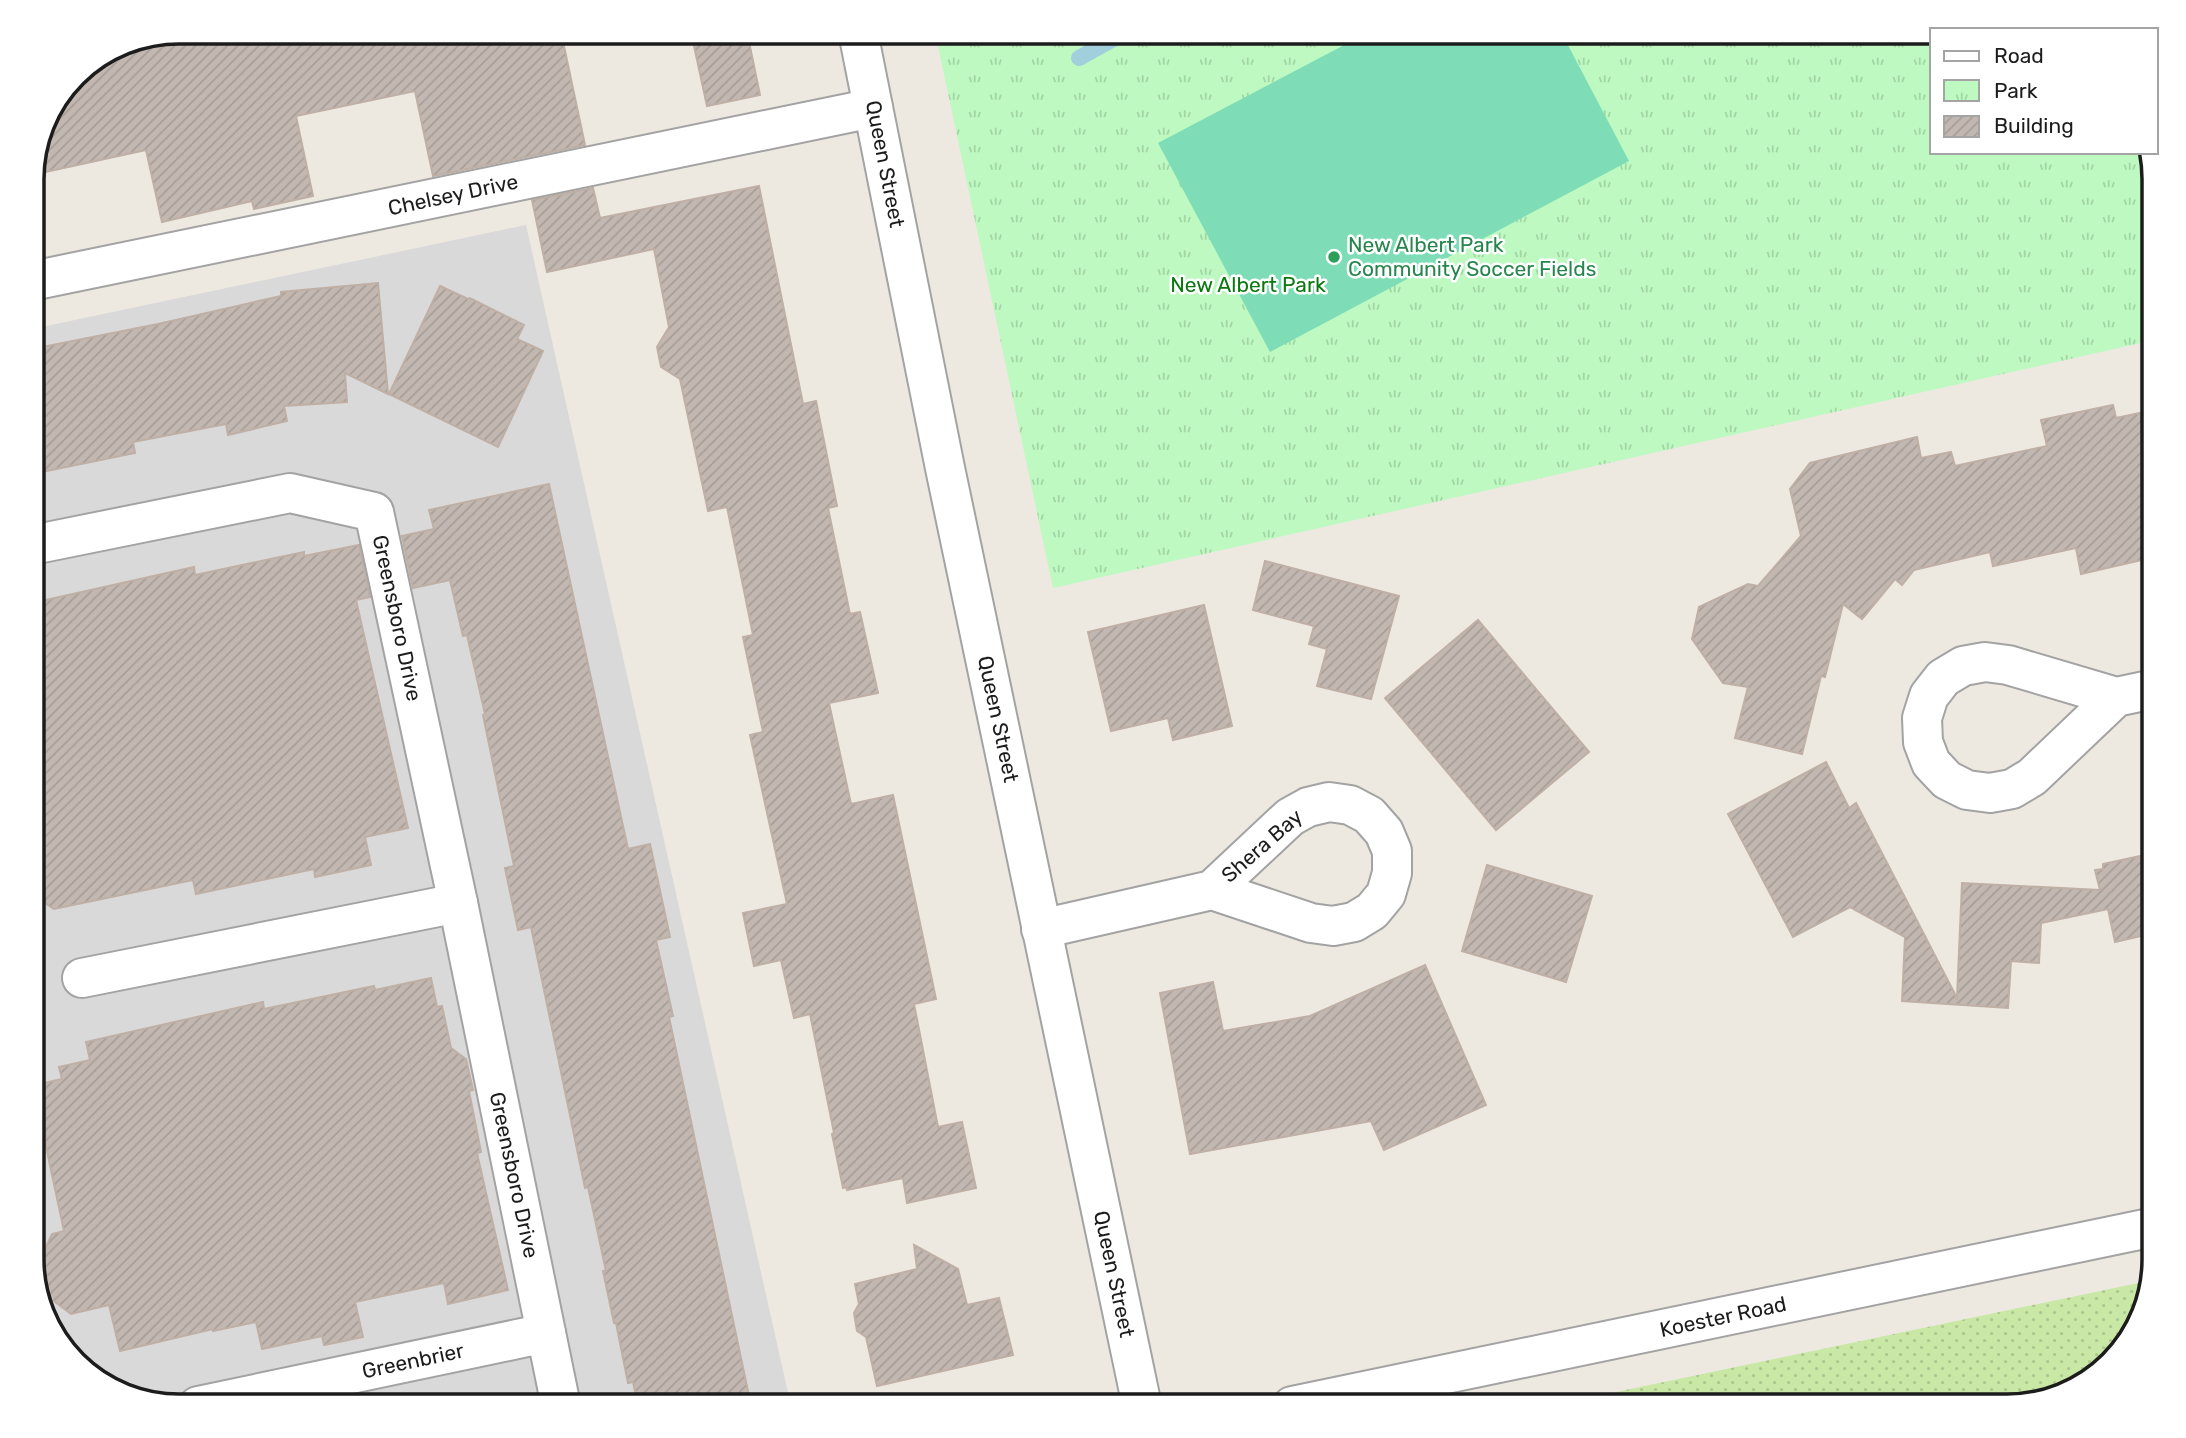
<svg xmlns="http://www.w3.org/2000/svg" width="2186" height="1438" font-family="Rubik,sans-serif">
	<style>
		.residential { fill: #dad9d9 }
		.grass { fill: url(#grass-dots) }
		.park { fill: url(#park-tufts) }
		.pitch { fill: #7eddb6 }
		.lines { fill: none; stroke-linecap: round; stroke-linejoin: round }
		.stream { stroke: #a1d0dc; stroke-width: 16 }
		.building { fill: url(#building-hatch); stroke: #bfafa4; stroke-width: 2 }
		.minor-casing { stroke: #a3a3a3; stroke-width: 42 }
		.minor { stroke: #fff; stroke-width: 38 }
		.leisure-dot { fill: #2e9e5b; stroke: #fff; stroke-width: 2.5 }
		.labels { text-anchor: middle; stroke-width: 5; stroke-linejoin: round; paint-order: stroke }
		.street-label { font-size: 21px; fill: #1c1c1c; stroke: #fff }
		.leisure-label { font-size: 21px; fill: #27864d; stroke: #fff; text-anchor: start }
		.park-label { font-size: 21px; fill: #0b7811; stroke: #fff }
		.rim { fill: none; stroke: #1c1c1c; stroke-width: 3.5 }
	</style>
	<defs>
		<pattern id="grass-dots" width="8" height="8" patternUnits="userSpaceOnUse" patternTransform="scale(1.75)"><rect width="8" height="8" fill="#c9e8a6"/><path d="M2 2h.1M6 6h.1" fill="none" stroke="#acc68e" stroke-width="1.8" stroke-linecap="round"/></pattern>
		<pattern id="park-tufts" width="24" height="20" patternUnits="userSpaceOnUse" patternTransform="scale(1.75)"><rect width="24" height="20" fill="#bdf9c0"/><path d="M3 7l-1-3M5 7V3M7 7l1-3M15 17l-1-3M17 17v-4M19 17l1-3" fill="none" stroke="#a2d5a4"/></pattern>
		<pattern id="building-hatch" width="6" height="6" patternUnits="userSpaceOnUse" patternTransform="scale(1.75)"><rect width="6" height="6" fill="#c2b8b1"/><path d="M-1 1l2-2M0 6l6-6M5 7l2-2" fill="none" stroke="#a69e98"/></pattern>
	</defs>
	<rect width="100%" height="100%" fill="#ede9e1"/>
	<path class="residential" d="M526,225l265,1181h-612l-82,-25 -46,-49 -19,-64v-939z"/>
	<path class="grass" d="M2148,1281l-19,60 -56,50 -65,15h-459z"/>
	<path class="park" d="M935,32h997v120h215l7,26v162l-1101,248z"/>
	<path class="pitch" d="M1369,32h192l68,129 -359,191 -112,-209z"/>
	<g class="lines">
		<path class="stream" d="M1079,58l47,-26"/>
	</g>
	<g class="building">
		<path d="M179,32h382l24,113 -152,31 -18,-85 -119,25 17,80 -59,13 -2,-8 -90,21 -16,-72 -114,25 11,-53 32,-48 48,-31z"/>
		<path d="M691,32h56l13,63 -53,11z"/>
		<path d="M759,186l44,218 13,-3 21,105 -9,2 22,106 10,-2 18,81 -49,10 22,101 42,-9 43,204 -22,5 24,123 24,-5 14,66 -69,15 -4,-25 -56,12 -1,-3 -3,1 -11,-54 2,-1 -24,-119 -16,4 -13,-58 -27,6 -11,-53 44,-9 -37,-169 13,-3 -20,-95 10,-2 -26,-128 -19,4 -28,-132 -19,-12 -4,-20 12,-20 -15,-78 -107,23 -15,-72 61,-12 7,30z"/>
		<path d="M378,283l10,111 -43,-21 2,29 -63,4 3,15 -59,14 -2,-11 -93,18 2,11 -103,21v-125l126,-25 123,-28v-4z"/>
		<path d="M440,286l28,13 2,-1 54,27 -7,14 26,12 -45,96 -109,-53z"/>
		<path d="M2113,405l3,13 38,-8v126l-12,3 4,20 -65,15 -5,-26 -83,18 -3,-14 -76,18 -12,15 -7,-6 -33,40 -19,-15 -18,73 -4,-1 -19,78 -67,-16 13,-51 -25,-4 -31,-44 7,-32 49,-23 10,2 43,-50 -11,-47 20,-26 107,-26 4,21 30,-6 4,14 92,-20 -6,-26z"/>
		<path d="M549,484l79,365 22,-5 20,93 -14,3 17,76 -4,1 80,379 -2,1v3l-28,6h-81l-5,-24 -5,1 -12,-60h-2l-11,-52h3l-18,-84 -3,1 -54,-261 -13,3 -13,-62 9,-2 -31,-151 2,-1 -18,-79 -4,1 -13,-56 -37,8 -11,-52 32,-7 -5,-19z"/>
		<path d="M359,545l11,52 -14,3 52,228 -43,9 6,28 -56,12 -1,-8 -118,25 -3,-14 -139,29 -22,-14 8,-16 -8,-37v-239l162,-36 1,8 109,-23v4z"/>
		<path d="M1265,561l134,35 -28,103 -54,-13 10,-37 -18,-5 5,-18 -61,-16z"/>
		<path d="M1204,605l28,121 -59,14 -5,-22 -57,13 -23,-99z"/>
		<path d="M1478,620l111,132 -93,78 -111,-132z"/>
		<path d="M1826,762l23,46 7,-5 101,195 5,-115 138,7 -5,-20 8,-1v-5l51,-11v80l-39,9 -7,-33 -67,14 -2,40 -28,-2 -3,47 -106,-7 3,-64 -55,-30 -57,30 -65,-123z"/>
		<path d="M1487,865l105,31 -26,86 -104,-31z"/>
		<path d="M1425,965l61,140 -102,45 -13,-29 -181,33 -30,-161 53,-11 10,49 87,-15z"/>
		<path d="M431,978l6,29 5,-1 9,42 15,11 7,31 -4,1 12,61 -4,1 31,137 -60,14 -4,-21 -89,19 8,35 -39,8 -2,-9 -60,13 -6,-27 -43,9v-2l-93,22 -11,-46 -38,9 -32,-24 -4,-20 17,-36 12,-3 -30,-141 11,-2 -1,-5 18,-4 -3,-12 31,-7 -4,-18 177,-40 1,7 110,-23 1,4z"/>
		<path d="M914,1245l44,24 9,36 32,-7 14,57 -136,31 -11,-49 -9,-6 -3,-18 5,-9 -4,-20 62,-15z"/>
	</g>
	<g class="lines">
		<defs>
			<g id="minor">
				<path d="M858,32l87,436 197,938"/>
				<path d="M32,281l841,-173"/>
				<path d="M32,545l258,-52 84,19 84,391 103,503"/>
				<path d="M2116,697l-84,80 -20,12 -22,4 -23,-3 -20,-10 -16,-17 -8,-21 -1,-24 7,-22 14,-18 20,-12 22,-4 23,3 108,32 38,-8"/>
				<path d="M1041,929l171,-39 78,-73 18,-10 21,-5 21,3 19,10 15,17 8,19v22l-6,21 -14,17 -18,11 -21,4 -22,-3 -99,-33"/>
				<path d="M82,978l376,-75"/>
				<path d="M198,1406l348,-73"/>
				<path d="M1292,1406l862,-179"/>
			</g>
		</defs>
		<use href="#minor" class="minor-casing"/>
		<use href="#minor" class="minor"/>
	</g>
	<circle class="leisure-dot" cx="1334" cy="257" r="7"/>
	<g class="labels">
		<g class="street-label">
			<text transform="translate(885 164) rotate(79)" y="7">Queen Street</text>
			<text transform="translate(453 195) rotate(-12)" y="7">Chelsey Drive</text>
			<text transform="translate(397 618) rotate(78)" y="7">Greensboro Drive</text>
			<text transform="translate(998 719) rotate(78)" y="7">Queen Street</text>
			<text transform="translate(1262 846) rotate(-41)" y="7">Shera Bay</text>
			<text transform="translate(514 1175) rotate(78)" y="7">Greensboro Drive</text>
			<text transform="translate(1114 1274) rotate(78)" y="7">Queen Street</text>
			<text transform="translate(1723 1317) rotate(-12)" y="7">Koester Road</text>
			<text transform="translate(413 1361) rotate(-12)" y="7">Greenbrier</text>
		</g>
		<g class="leisure-label">
			<text x="1348" y="252">New Albert Park<tspan x="1348" dy="24">Community Soccer Fields</tspan></text>
		</g>
		<g class="park-label">
			<text x="1248" y="292">New Albert Park</text>
		</g>
	</g>
	<path d="M0 0H2186V1438H0ZM179 44H2007A135 135 0 0 1 2142 179V1259A135 135 0 0 1 2007 1394H179A135 135 0 0 1 44 1259V179A135 135 0 0 1 179 44Z" fill="#fff" fill-rule="evenodd"/>
	<path class="rim" d="M179 44H2007A135 135 0 0 1 2142 179V1259A135 135 0 0 1 2007 1394H179A135 135 0 0 1 44 1259V179A135 135 0 0 1 179 44Z"/>
	<rect x="1930" y="28" width="228" height="126" fill="#ffffff" stroke="#a4a4a4" stroke-width="2"/>
	<rect x="1944" y="51" width="35" height="10" fill="#ffffff" stroke="#a4a4a4" stroke-width="2"/>
	<text x="1994" y="63" font-size="21" fill="#1c1c1c">Road</text>
	<rect x="1944" y="80" width="35" height="21" fill="url(#park-tufts)" stroke="#a4a4a4" stroke-width="2"/>
	<text x="1994" y="98" font-size="21" fill="#1c1c1c">Park</text>
	<rect x="1944" y="116" width="35" height="21" fill="url(#building-hatch)" stroke="#a4a4a4" stroke-width="2"/>
	<text x="1994" y="133" font-size="21" fill="#1c1c1c">Building</text>
</svg>
